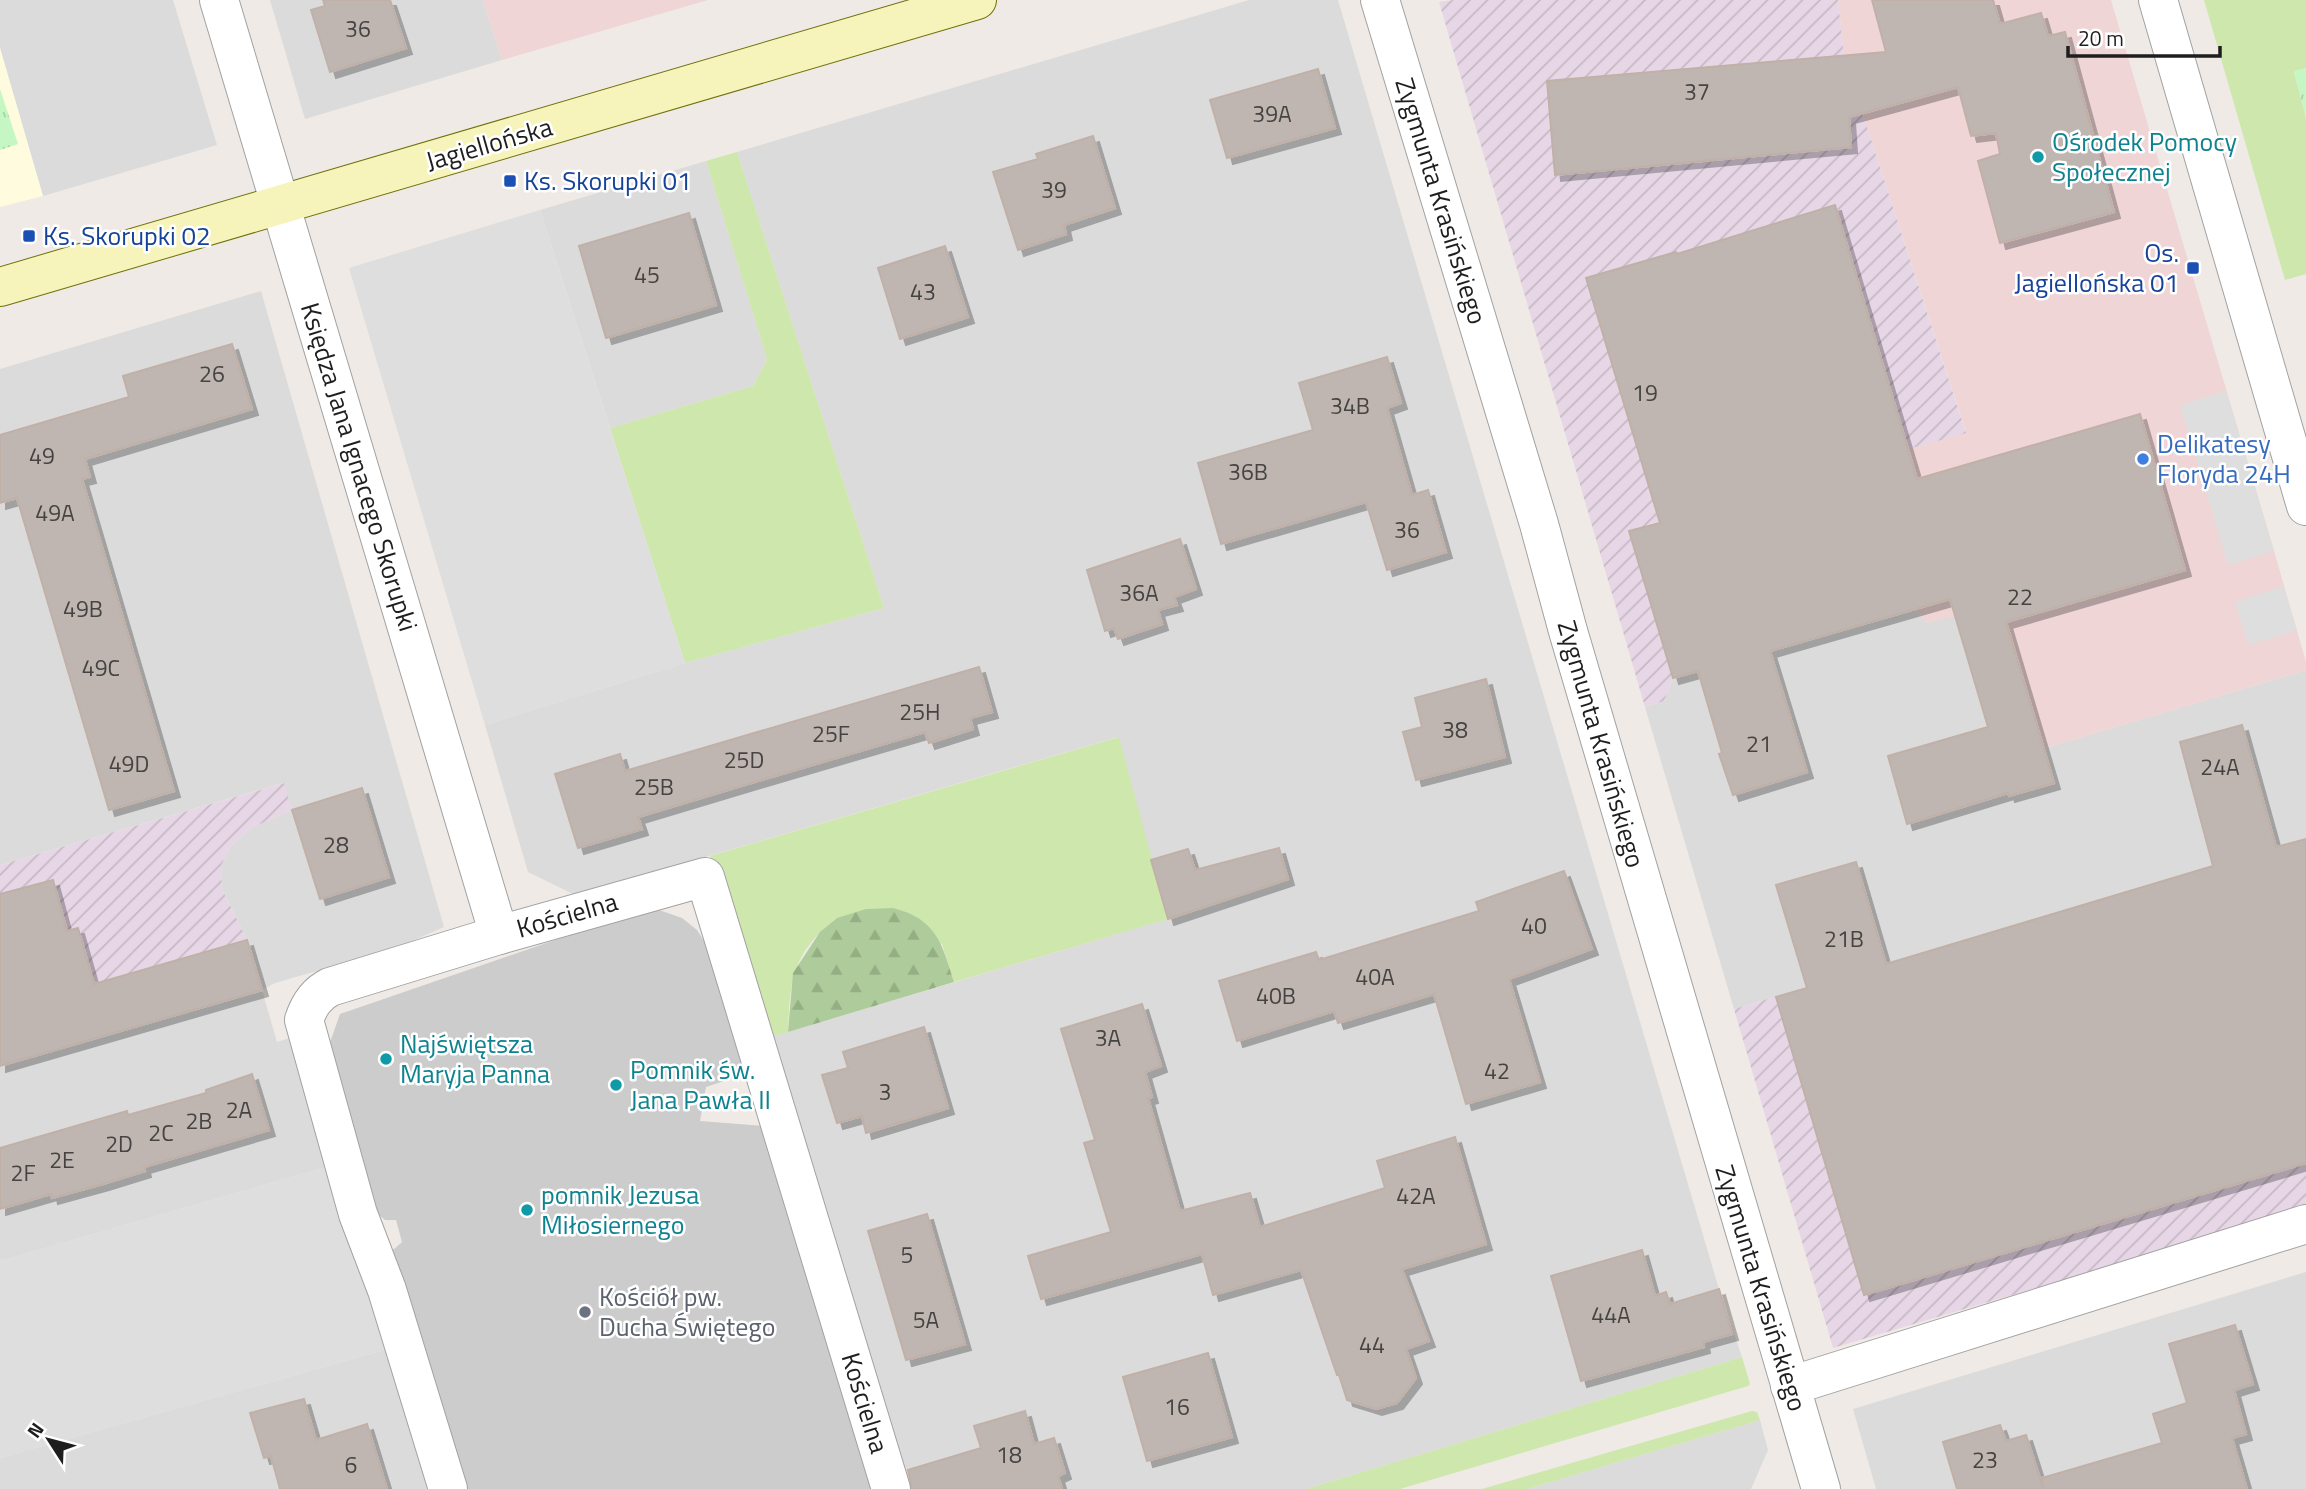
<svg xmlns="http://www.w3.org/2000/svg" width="2306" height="1489" font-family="'Titillium Web',sans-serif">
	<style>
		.residential { fill: #dcdbdb }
		.commercial { fill: #efd5d6 }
		.industrial { fill: url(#industrial-furrows) }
		.education { fill: #fefbdf }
		.religious { fill: #ccc }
		.grass { fill: #cee7ad }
		.forest { fill: url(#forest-firs) }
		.park { fill: url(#park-tufts) }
		.parking { fill: #dedede }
		.building { fill: #bfb6b1; stroke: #c0b0a8; stroke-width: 2; filter: url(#shadow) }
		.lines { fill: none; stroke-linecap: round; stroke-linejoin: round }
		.street-casing { stroke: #a2a2a2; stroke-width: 40 }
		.secondary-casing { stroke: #6f710a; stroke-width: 40 }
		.street { stroke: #fff; stroke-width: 38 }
		.secondary { stroke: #f7f4bb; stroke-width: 38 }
		.culture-dot { fill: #0f9aa8; stroke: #fff; stroke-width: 2.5 }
		.transit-dot { fill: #1a4fb4; stroke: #fff; stroke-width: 2.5 }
		.shop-dot { fill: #3f7fe0; stroke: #fff; stroke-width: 2.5 }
		.worship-dot { fill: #6b7280; stroke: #fff; stroke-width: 2.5 }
		.labels { text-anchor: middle; stroke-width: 5; stroke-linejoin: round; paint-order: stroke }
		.number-label { font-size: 23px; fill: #464443 }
		.culture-label { font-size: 26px; fill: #0d838f; stroke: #fff; text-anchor: start }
		.street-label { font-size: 26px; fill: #1e1e1e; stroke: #fff }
		.transit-label { font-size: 26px; fill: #164399; stroke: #fff; text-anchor: start }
		.shop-label { font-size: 26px; fill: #366cbe; stroke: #fff; text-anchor: start }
		.worship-label { font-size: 26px; fill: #5b616d; stroke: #fff; text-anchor: start }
	</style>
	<defs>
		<pattern id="industrial-furrows" width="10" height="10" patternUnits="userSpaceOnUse" patternTransform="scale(1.75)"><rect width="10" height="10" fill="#e7d7e6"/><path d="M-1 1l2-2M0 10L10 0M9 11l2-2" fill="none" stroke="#c6b8c5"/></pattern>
		<pattern id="forest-firs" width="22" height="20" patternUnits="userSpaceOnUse" patternTransform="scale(1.75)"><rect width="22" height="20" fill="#aecc9b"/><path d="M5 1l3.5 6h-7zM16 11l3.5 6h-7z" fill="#95af85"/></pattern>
		<pattern id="park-tufts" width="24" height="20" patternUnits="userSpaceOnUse" patternTransform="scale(1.75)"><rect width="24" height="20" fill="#c4f7c3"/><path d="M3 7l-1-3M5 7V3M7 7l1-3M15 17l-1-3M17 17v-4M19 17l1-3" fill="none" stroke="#a8d3a7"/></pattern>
		<filter id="shadow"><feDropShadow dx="6" dy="6" stdDeviation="0" flood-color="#0004"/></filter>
	</defs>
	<rect width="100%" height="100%" fill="#efeae5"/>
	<g class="residential">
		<path d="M0,0h173l44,145 -174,51 -43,-148z"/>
		<path d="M270,0h213l19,60 -197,59z"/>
		<path d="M1249,0h89l381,1289 23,68 -436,132h-401l-138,-451 400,-119 -49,-182 -543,158 -47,-23 -43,-147 200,-62 199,-55 -147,-456z"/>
		<path d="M706,161l61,198 -14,27 -143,42 -70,-218z"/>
		<path d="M261,291l183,636 -48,21 -121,35 -13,7 15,52 13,-4 43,127 -333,96v-195l217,-63 30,-63 -25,-51 -1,-23 9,-19 21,-19 41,-18 -9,-27 -283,82v-496z"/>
		<path d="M1915,609l12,14 28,-8 44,147 307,-92v169l-572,170 -89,-302 19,-6 9,-23z"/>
		<path d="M2306,1272v217h-430l-23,-80z"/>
		<path d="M388,1349l42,140h-430v-31z"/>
		<path d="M1760,1420l8,30 -17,39h-224z"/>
	</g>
	<g class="commercial">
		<path d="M483,0h225l-206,60z"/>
		<path d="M1838,0h273l163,551 32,111v8l-307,92 -44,-146 -28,7 -12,-14 -44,-150 95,-27 -122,-376z"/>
	</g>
	<g class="industrial">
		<path d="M1453,0h385l6,56 122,377 -94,26 43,150 -242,69 -9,23 -19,6 -206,-705z"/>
		<path d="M284,783l8,27 -41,18 -21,19 -9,19 1,23 25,51 15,50 -262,76v-201z"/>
		<path d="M2306,839v369l-473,140 -99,-339z"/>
	</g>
	<path class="education" d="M0,48l43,148 -43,11z"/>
	<path class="religious" d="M642,910h17l23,8 15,12 9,14 42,129 -42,14 -6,34 64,5 109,363h-408l-74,-232 2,-7 9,-8 -6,-22h-11l-8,-7 -51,-159 14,-40z"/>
	<g class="grass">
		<path d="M2204,0h102v68l-12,4 12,46v156l-21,6z"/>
		<path d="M737,152l147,456 -199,55 -75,-235 143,-42 14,-27 -61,-198z"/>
		<path d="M1119,737l49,182 -214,63 -12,-38 -105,-26c-45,35 -47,61 -49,114l-21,6 -57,-182z"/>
		<path d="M1742,1357l8,27 -2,2 -348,103h-94z"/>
		<path d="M1752,1411l5,1 3,8 -233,69h-45z"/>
	</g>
	<path class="forest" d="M893,908c44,11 49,36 61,74l-166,50 5,-59 27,-41 17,-14 29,-9z"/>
	<g class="park">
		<path d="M2306,68v50l-12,-47z"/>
		<path d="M0,89l18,55 -18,6z"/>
	</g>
	<g class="parking">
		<path d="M540,210l145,453 -200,62 -136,-457z"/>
		<path d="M2226,391l48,160 -46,14 -48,-160z"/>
		<path d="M2283,586l14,44 -49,15 -13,-43z"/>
		<path d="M333,1165l55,184 -388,109v-197z"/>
	</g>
	<g class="building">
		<path d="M323,0h67l16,48 -76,24 -19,-62 14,-4z"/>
		<path d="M1872,0h121l7,24 41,-11 7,23 17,-4 49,180 -114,31 -22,-82 22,-7 -4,-21 -25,3 -13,-49 -109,30 2,30 -296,28 -8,-94 339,-29z"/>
		<path d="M1318,69l17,59 -108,30 -17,-58z"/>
		<path d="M1093,136l22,72 -51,17 2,9 -48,16 -25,-78 45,-13 -2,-5z"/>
		<path d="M1835,205l82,274 223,-65 45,156 -179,52 48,161 -45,13 -1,-3 -101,31 -19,-68 100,-29 -38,-128 -180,52 37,121 -74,23 -14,-41 3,-1 -24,-82 -25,7 -44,-147 31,-8 -74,-245 90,-26 1,2z"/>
		<path d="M689,213l27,92 -110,33 -27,-92z"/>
		<path d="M945,246l23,71 -68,22 -22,-71z"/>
		<path d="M232,344l20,65 -167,50 5,18 -8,2 92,312 -65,19 -92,-312 -17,5v-68l129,-38 -6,-21z"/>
		<path d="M1387,357l14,46 -14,5 25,87 16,-5 18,62 -59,18 -21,-68 -145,42 -23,-81 115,-33 -14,-47z"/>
		<path d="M1180,539l16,50 -22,8 3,8 -19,5 4,14 -44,15 -4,-11 -9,3 -18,-61z"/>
		<path d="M979,667l13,45 -22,6 3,11 -44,14 -4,-11 -150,44 -137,41 4,12 -64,19 -23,-74 65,-20 5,17z"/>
		<path d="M1486,679l19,78 -89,23 -13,-48 19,-5 -7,-29z"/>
		<path d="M2242,725l34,122 30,-8v324l-442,132 -88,-298 31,-9 -31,-103 80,-23 30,102 327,-98 -33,-124z"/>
		<path d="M362,788l27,89 -69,22 -28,-89z"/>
		<path d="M1279,848l9,31 -120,40 -17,-59 37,-11 7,21z"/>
		<path d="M1564,871l28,78 -83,30 31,103 -74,22 -32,-110 -96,29 -4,-12 -97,30 -18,-60 97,-29 3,8 160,-49 -3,-9z"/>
		<path d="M53,880l14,51 11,-3 16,56 153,-44 15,50 -262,76v-172z"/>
		<path d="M1142,1004l19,62 -16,6 7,25 -4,1 32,113 70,-18 10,34 125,-39 -8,-27 78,-24 31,107 -84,25 27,72 -23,8 10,29 -19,25 -21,6 -29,-9 -8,-25h-2l-36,-105 -88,25 -11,-41 -161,45 -13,-43 83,-24 -27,-89 11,-3 -34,-111z"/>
		<path d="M924,1027l24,81 -82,25 -4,-17 -25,7 -15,-48 26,-7 -5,-16z"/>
		<path d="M252,1074l17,56 -125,37 1,4 -42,13 -51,14 -1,-4 -51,15v-61l127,-37 1,4 78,-22v-3z"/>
		<path d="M927,1214l38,130 -59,16 -38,-129z"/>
		<path d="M1642,1250l13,46 11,-4 4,12 49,-15 13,45 -29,8 1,5 -123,34 -30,-105z"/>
		<path d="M2235,1325l18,59 -19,6 12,44 -14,4 15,51h-290l-14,-47 57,-17 6,16 20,-6 17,53 -1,-10 120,-35 -9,-29 34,-11 -18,-59z"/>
		<path d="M1208,1353l24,84 -85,24 -24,-84z"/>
		<path d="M304,1399l12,41 51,-16 20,65h-107l-9,-33 -7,2 -14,-45z"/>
		<path d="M1025,1411l9,33 20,-6 11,35 -7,3 4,13h-150l-4,-19 73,-22 -7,-22z"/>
	</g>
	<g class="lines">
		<defs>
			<g id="street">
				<path d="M219,0l280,935"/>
				<path d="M1380,0l159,524 29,107 253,858"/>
				<path d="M2158,0l148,506"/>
				<path d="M1790,1386l516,-162"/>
				<path d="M448,1489l-61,-199 -29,-76 -54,-194c5,-15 12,-26 26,-33l169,-52 206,-58 186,612"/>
			</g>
			<path id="secondary" d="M0,287l977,-287"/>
		</defs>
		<use href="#street" class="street-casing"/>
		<use href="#secondary" class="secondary-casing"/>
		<use href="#street" class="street"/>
		<use href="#secondary" class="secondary"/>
	</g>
	<g class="culture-dot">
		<circle cx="2038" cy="157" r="7"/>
		<circle cx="386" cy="1059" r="7"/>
		<circle cx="616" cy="1085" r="7"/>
		<circle cx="527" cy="1210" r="7"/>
	</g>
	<g class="transit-dot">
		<rect x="503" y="174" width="14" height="14" rx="3.5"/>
		<rect x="22" y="229" width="14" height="14" rx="3.5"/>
		<rect x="2186" y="261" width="14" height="14" rx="3.5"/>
	</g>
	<circle class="shop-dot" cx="2143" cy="459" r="7"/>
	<circle class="worship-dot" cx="585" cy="1312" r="7"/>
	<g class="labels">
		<g class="number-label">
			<text x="358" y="37">36</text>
			<text x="1697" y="100">37</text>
			<text x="1272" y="122">39A</text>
			<text x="1054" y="198">39</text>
			<text x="647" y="283">45</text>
			<text x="923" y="300">43</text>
			<text x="212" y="382">26</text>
			<text x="1645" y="401">19</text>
			<text x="1350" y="414">34B</text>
			<text x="42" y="464">49</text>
			<text x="1248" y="480">36B</text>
			<text x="55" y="521">49A</text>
			<text x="1407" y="538">36</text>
			<text x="1139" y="601">36A</text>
			<text x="2020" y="605">22</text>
			<text x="83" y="617">49B</text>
			<text x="101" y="676">49C</text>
			<text x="920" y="720">25H</text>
			<text x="1455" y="738">38</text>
			<text x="831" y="742">25F</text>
			<text x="1759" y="752">21</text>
			<text x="744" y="768">25D</text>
			<text x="129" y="772">49D</text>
			<text x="2220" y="775">24A</text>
			<text x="654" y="795">25B</text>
			<text x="336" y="853">28</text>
			<text x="1534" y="934">40</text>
			<text x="1844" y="947">21B</text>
			<text x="1375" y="985">40A</text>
			<text x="1276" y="1004">40B</text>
			<text x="1108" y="1046">3A</text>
			<text x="1497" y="1079">42</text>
			<text x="885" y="1100">3</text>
			<text x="239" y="1118">2A</text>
			<text x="199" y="1129">2B</text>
			<text x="161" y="1141">2C</text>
			<text x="119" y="1152">2D</text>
			<text x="62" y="1168">2E</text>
			<text x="23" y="1181">2F</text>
			<text x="1416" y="1204">42A</text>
			<text x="907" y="1263">5</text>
			<text x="1611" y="1323">44A</text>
			<text x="926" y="1328">5A</text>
			<text x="1372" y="1353">44</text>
			<text x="1177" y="1415">16</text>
			<text x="1009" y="1463">18</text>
			<text x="1985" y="1468">23</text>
			<text x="351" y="1473">6</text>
		</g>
		<g class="culture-label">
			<text x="2052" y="151">Ośrodek Pomocy<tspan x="2052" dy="30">Społecznej</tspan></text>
			<text x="400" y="1053">Najświętsza<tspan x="400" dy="30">Maryja Panna</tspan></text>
			<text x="630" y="1079">Pomnik św.<tspan x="630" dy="30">Jana Pawła II</tspan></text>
			<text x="541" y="1204">pomnik Jezusa<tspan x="541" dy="30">Miłosiernego</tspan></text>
		</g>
		<g class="street-label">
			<text transform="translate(489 144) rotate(-16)" y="9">Jagiellońska</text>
			<text transform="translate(1441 201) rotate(73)" y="9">Zygmunta Krasińskiego</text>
			<text transform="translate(359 467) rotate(73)" y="9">Księdza Jana Ignacego Skorupki</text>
			<text transform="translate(1601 744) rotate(74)" y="9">Zygmunta Krasińskiego</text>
			<text transform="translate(567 915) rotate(-16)" y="9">Kościelna</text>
			<text transform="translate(1761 1288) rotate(73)" y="9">Zygmunta Krasińskiego</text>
			<text transform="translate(865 1403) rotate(73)" y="9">Kościelna</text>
		</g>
		<g class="transit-label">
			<text x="524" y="190">Ks. Skorupki 01</text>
			<text x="43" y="245">Ks. Skorupki 02</text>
			<text x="2179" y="262" text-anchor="end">Os.<tspan x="2179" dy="30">Jagiellońska 01</tspan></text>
		</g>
		<g class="shop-label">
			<text x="2157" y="453">Delikatesy<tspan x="2157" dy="30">Floryda 24H</tspan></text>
		</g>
		<g class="worship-label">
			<text x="599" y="1306">Kościół pw.<tspan x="599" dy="30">Ducha Świętego</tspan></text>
		</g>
	</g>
	<g transform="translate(49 1440) rotate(306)" stroke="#ffffff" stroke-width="5" paint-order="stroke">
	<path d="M0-5L12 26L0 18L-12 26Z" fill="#1e1e1e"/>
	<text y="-10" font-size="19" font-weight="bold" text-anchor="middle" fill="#1e1e1e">N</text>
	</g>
	<path d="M2068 46v10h152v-10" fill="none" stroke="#1e1e1e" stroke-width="3.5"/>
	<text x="2078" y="46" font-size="21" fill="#1e1e1e" stroke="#ffffff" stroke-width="5" paint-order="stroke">20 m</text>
</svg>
